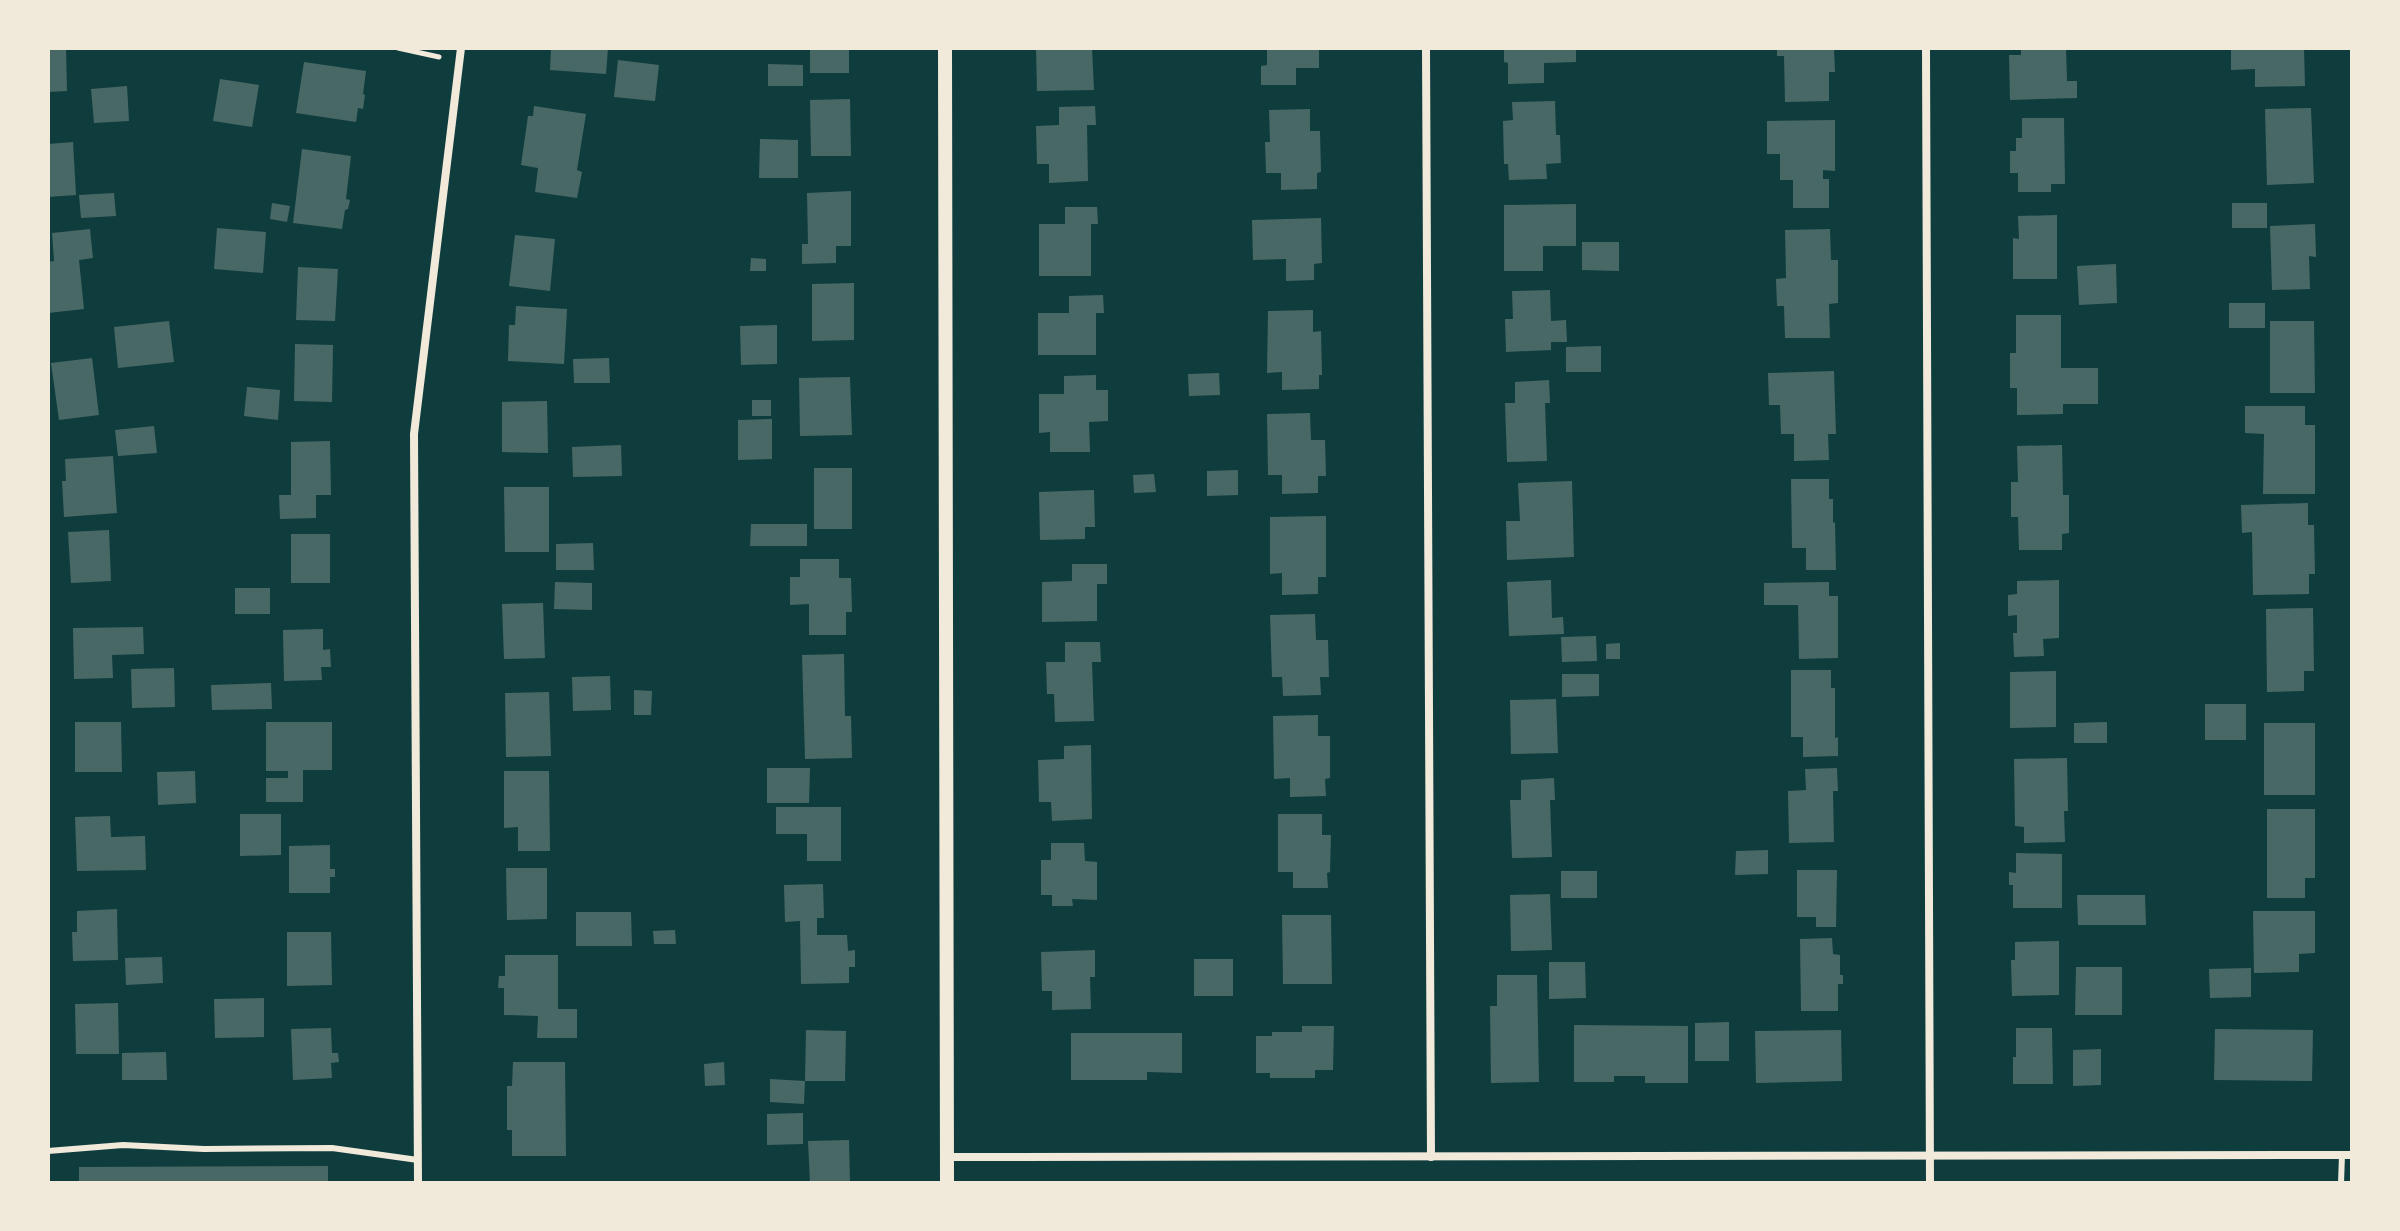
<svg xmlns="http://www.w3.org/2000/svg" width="2400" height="1231" font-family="Arial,sans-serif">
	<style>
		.building { fill: #486865 }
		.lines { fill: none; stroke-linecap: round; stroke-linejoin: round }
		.path { stroke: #f1e9da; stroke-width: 5 }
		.service { stroke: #f1e9da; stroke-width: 6 }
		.minor { stroke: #f1e9da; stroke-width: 8 }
		.tertiary { stroke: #f1e9da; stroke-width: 14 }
	</style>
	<rect width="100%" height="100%" fill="#0f3d3e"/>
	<g class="building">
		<path d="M48,48h18l1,43 -19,1z"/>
		<path d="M551,48h57l-2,26 -56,-4z"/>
		<rect x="810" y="48" width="39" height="25"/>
		<path d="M1036,48h56l2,42 -57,1z"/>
		<path d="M1267,48h52v20h-23v17h-35v-19l6,-1z"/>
		<path d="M1504,48h72v14l-32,1v20l-36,1v-21l-4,-1z"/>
		<path d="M1777,48h57l1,24h-6v29l-44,1 -1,-46h-7z"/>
		<path d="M2021,48h45l1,33h10v17l-67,2 -1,-45h12z"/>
		<path d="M2231,48h73l1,38 -50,1v-18l-24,1z"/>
		<path d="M618,60l41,5 -4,36 -41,-4z"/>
		<path d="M304,62l62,9 -3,23 2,1 -2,14 -5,-1 -2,14 -60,-9z"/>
		<path d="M768,64l35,1v21h-35z"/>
		<path d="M220,79l39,6 -7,42 -39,-6z"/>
		<path d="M127,86l2,35 -35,2 -3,-34z"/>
		<path d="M850,99l1,57h-40l-1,-56z"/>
		<path d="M1555,101l1,34h4l1,28 -15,1 1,15 -38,1 -1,-16h-4l-1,-43 10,-1 -1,-18z"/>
		<path d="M534,106l52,8 -9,56 5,2 -5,26 -42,-6 3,-24 -17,-3 7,-49h5z"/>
		<path d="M1095,106l1,19h-9l1,56 -39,2v-19h-12l-1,-38 23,-1v-18z"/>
		<path d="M2311,108l3,75 -47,2 -2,-76z"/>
		<path d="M1310,109v22h10l1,41 -4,1v16l-36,1v-17h-15l-1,-31h5l-1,-32z"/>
		<path d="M2022,118h42l1,66h-14v8h-33v-19h-8v-22h6v-13h6z"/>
		<path d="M1835,120v51l-12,-1v9h6v29h-36v-28h-13v-26h-13v-33z"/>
		<path d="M760,139l38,1v38h-39z"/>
		<path d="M73,142l3,53 -28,2v-53z"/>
		<path d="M302,149l49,7 -5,43 4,1 -2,9 -3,1 -3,19 -49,-6z"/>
		<path d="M851,191v55h-15v17l-34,1v-20h6l-1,-51z"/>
		<path d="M114,193l2,23 -35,2 -2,-23z"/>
		<path d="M272,203l18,3 -3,16 -17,-3z"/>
		<rect x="2232" y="203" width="35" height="25"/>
		<path d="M1576,204v42h-33v25h-39v-66z"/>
		<path d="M1065,207h32l1,17h-7v52h-52v-52h26z"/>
		<path d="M2057,215v64h-44v-41l6,1 -1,-23z"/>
		<path d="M1321,218l1,45 -8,1v16l-28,1v-22l-33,1 -1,-40z"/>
		<path d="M2315,224l1,33 -7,-1 1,33 -38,1 -2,-64z"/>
		<path d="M217,228l49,4 -3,41 -49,-4z"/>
		<path d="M90,229l3,29 -14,2 5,49 -36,4v-51l6,-1 -2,-28z"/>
		<path d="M1830,229l1,31h7v43l-9,1 1,34h-45l-1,-32h-7l-1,-27 10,-1 -1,-48z"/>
		<path d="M515,235l40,4 -5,52 -41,-5z"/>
		<path d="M1582,242h37v29l-37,-1z"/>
		<path d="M751,258l15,1v12h-16z"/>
		<path d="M2116,264l1,39 -38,2 -2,-39z"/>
		<path d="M298,267l40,2 -3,52 -39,-1z"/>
		<path d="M854,283v57l-42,1v-57z"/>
		<path d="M1550,290l1,31 15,-1 1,22h-16v8l-45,2 -1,-33h8l-1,-28z"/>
		<path d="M1103,295l1,18h-8v42h-58v-42h31v-17z"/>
		<rect x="2229" y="303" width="36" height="25"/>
		<path d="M516,306l51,3 -3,55 -56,-3 1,-36h6z"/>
		<path d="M1313,310v22l8,-1 1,44h-3v14l-37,1v-18l-15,1 1,-62z"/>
		<path d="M2016,315h45v53h37v36h-35v10l-46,1v-27h-7v-35h6z"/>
		<path d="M169,321l5,41 -56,6 -4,-41z"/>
		<path d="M2270,321h44l1,72h-45z"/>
		<path d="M777,325v39l-36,1 -1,-39z"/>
		<path d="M295,344l38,1 -1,57 -38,-1z"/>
		<path d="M1601,346v26h-35v-25z"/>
		<path d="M92,358l7,57 -40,5 -8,-57z"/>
		<path d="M609,358l1,25h-36l-1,-24z"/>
		<path d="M1834,371l2,63h-8l1,26 -35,1v-27h-13l-1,-29h-11l-1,-32z"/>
		<path d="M1219,373l1,22 -31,1 -1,-22z"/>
		<path d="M1096,375v15h12v31l-19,1 1,30h-40v-20l-11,1v-39h25v-18z"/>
		<path d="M850,377l2,58 -52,1 -1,-58z"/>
		<path d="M1549,380l1,23h-5l2,58 -40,1 -2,-59h10v-21z"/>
		<path d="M247,387l33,3 -2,30 -34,-4z"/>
		<rect x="752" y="400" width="19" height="16"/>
		<path d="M547,401l1,52 -46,-1v-50z"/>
		<path d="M2245,406h60v19h10v69h-52l1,-60 -19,-1z"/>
		<path d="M1310,413l1,27h14l1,36h-8v17l-36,1v-19h-14l-1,-61z"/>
		<path d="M772,419v40l-34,1v-40z"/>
		<path d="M154,426l3,27 -39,3 -3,-26z"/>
		<path d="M330,441l1,54h-15v23l-36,1 -1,-24h12v-53z"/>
		<path d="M621,445l1,31 -49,1 -1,-30z"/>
		<path d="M2062,445l1,50h6v38l-7,1v16h-43l-1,-33h-7v-35h7l-1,-36z"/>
		<path d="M113,456l4,57 -53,4 -2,-36h4l-1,-22z"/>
		<rect x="814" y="468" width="38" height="61"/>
		<path d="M1238,470v25l-31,1v-25z"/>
		<path d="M1154,474l2,18 -22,1 -1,-18z"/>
		<path d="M1791,479h38v20h4v23l2,1 1,47h-30v-22h-14z"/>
		<path d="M1572,481l2,76 -67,3 -1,-39h14l-2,-38z"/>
		<path d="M504,487h45v65h-44z"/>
		<path d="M1094,490l1,37h-10v12l-45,1 -1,-48z"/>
		<path d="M2308,503v22h6l1,49h-6v20l-56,1 -1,-63 -10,1 -1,-28z"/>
		<path d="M1326,516v61h-8v17l-36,1v-22l-12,1v-57z"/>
		<path d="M751,524h56v22h-57z"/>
		<path d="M109,530l2,51 -40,2 -3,-51z"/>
		<rect x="291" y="534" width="39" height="49"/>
		<path d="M593,543l1,27h-38v-26z"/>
		<path d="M800,559h39v19h12l1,34h-6v23h-37v-31l-19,1v-28h10z"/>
		<path d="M1072,564h35v20h-10v37l-55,1v-40l30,-1z"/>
		<path d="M1551,580l1,38 11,-1 1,17 -55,2 -2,-54z"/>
		<path d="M2059,580v58l-16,1 1,17 -30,1 -1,-24h4v-18l-9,1v-21l9,-1v-13z"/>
		<path d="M555,582l37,1v27l-38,-1z"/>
		<path d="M1829,582v14h9v62l-39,1 -1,-54h-34v-22z"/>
		<rect x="235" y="588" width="35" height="26"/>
		<path d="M543,603l2,55 -41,1 -2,-55z"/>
		<path d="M2313,608l1,63h-10v20l-37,1 -1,-83z"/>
		<path d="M1315,614l1,26h12l1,37h-9l1,18 -38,1 -1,-19h-10l-2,-62z"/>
		<path d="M143,627l1,27 -32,1 1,23 -39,1 -1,-51z"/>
		<path d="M323,629v21l7,-1 1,18h-10l1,13 -38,1 -1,-51z"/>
		<path d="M1596,636l1,25 -35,1 -1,-25z"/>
		<path d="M1065,642h35l1,20h-9l2,59 -39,1 -1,-28h-7l-1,-32h19z"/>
		<path d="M1620,643v16h-14v-15z"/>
		<path d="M844,654l1,62h6l1,42 -47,1 -3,-104z"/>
		<path d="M174,668l1,39 -43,1 -1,-39z"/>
		<path d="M1791,670h40v18h4v50l3,-1v19l-35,1v-20h-12z"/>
		<path d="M2056,671v56l-46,1v-56z"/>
		<path d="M1562,674h37v22l-37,1z"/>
		<path d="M610,676l1,34 -38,1 -1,-34z"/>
		<path d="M271,683l1,26 -60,1 -1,-25z"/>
		<path d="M634,690l18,1 -1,24h-17z"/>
		<path d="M549,692l2,64 -45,1 -1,-64z"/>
		<path d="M1556,699l2,54 -47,1 -1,-54z"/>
		<rect x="2205" y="704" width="41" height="36"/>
		<path d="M1318,715v21h12v42l-5,1 1,17 -36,1v-19l-16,1 -1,-63z"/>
		<path d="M75,722h46l1,50h-47z"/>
		<path d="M266,722h66v48h-29v32h-37v-24h22v-7h-22z"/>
		<path d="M2107,722v21h-33v-20z"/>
		<rect x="2264" y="723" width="51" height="72"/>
		<path d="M1091,745l1,74 -40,2 -1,-19h-12l-1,-42 26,-1v-13z"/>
		<path d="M2067,758l1,53h-4l1,31 -41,1v-16l-9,-1 -1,-67z"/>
		<path d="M767,768h43l-1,35h-42z"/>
		<path d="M1837,768l1,23h-5l1,51 -45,1 -1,-52 18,-1 -1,-21z"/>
		<path d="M195,771l1,32 -38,2 -1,-33z"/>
		<path d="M504,771h45l1,80h-32v-24l-14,1z"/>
		<path d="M1554,778l1,22h-5l2,57 -40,1 -2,-58h11v-20z"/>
		<path d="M776,807h65v54h-34v-27h-31z"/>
		<path d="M2267,809h48v69h-10v20h-38z"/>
		<path d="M240,814h41v41l-41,1z"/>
		<path d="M1278,814h44v21h9l-1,37 -3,1 1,15h-35v-16h-15z"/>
		<path d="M110,816l1,21 34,-1 1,34 -69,1 -2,-54z"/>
		<path d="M1051,843h33l1,18 12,1v38l-25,-1 1,7h-21v-11h-11v-35h10z"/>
		<path d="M330,845v24h5v8h-5v16h-41v-47z"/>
		<path d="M1768,850v24l-33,1 1,-24z"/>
		<path d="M2016,853l46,1v54h-49v-23h-4v-13l7,1z"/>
		<path d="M506,868h41v51l-40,1z"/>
		<path d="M1797,870h40l-1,57h-20v-10h-19z"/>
		<rect x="1561" y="871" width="36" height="27"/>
		<path d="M823,884l1,34h-7v17h30l1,16 7,-1v17h-6v16l-48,1 -1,-63 -15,1 -1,-37z"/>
		<path d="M1550,894l2,56 -41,1 -1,-56z"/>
		<path d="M2077,895h68l1,30h-68z"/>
		<path d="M117,909l1,51 -45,1 -1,-29h5v-21z"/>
		<path d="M2253,911h62v42l-16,1v18l-45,1z"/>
		<path d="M576,912h55l1,34h-56z"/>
		<path d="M1282,915h49l1,69h-49z"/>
		<path d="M675,930l1,14h-22l-1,-13z"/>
		<path d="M287,932h44l1,53 -45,1z"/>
		<path d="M1832,938l1,16 7,1v20h3v9h-5v27h-37l-1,-72z"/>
		<path d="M2059,941v54l-47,1 -1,-36h4v-18z"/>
		<path d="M1095,950v27h-5l1,32 -39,1v-19h-10l-1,-39z"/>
		<path d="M505,955h53v54h19v29h-40l1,-22 -34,-1v-27h-6l1,-12h6z"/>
		<path d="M162,957l1,26 -37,2 -1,-27z"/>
		<rect x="1194" y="959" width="39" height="37"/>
		<path d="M1549,962h36l1,36 -37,1z"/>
		<path d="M2076,967h46v48h-47z"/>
		<path d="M2251,968v29l-41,1 -1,-29z"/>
		<path d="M1497,975h40l2,107 -48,1 -1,-77h7z"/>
		<path d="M264,998v39l-49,1 -1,-39z"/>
		<path d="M118,1003l1,51h-43l-1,-50z"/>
		<path d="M1729,1022v39h-34v-38z"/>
		<path d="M1574,1025l114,1v57h-43v-7h-31v6h-40z"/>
		<path d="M1302,1026h32l-1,44h-18v8h-45v-5h-14v-37h16v-4h30z"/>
		<path d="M331,1028l1,25h6l1,9 -8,1 1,15 -39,2 -2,-51z"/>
		<path d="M2016,1028h36l1,56h-40v-27h3z"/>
		<path d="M2215,1029l98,1 -1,51 -98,-1z"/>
		<path d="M806,1030l40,1 -1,50h-40l-1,23 -34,-2v-23l35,2z"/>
		<path d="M1841,1030l1,51 -86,2 -1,-52z"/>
		<path d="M1071,1033h111v40l-35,-1v8h-76z"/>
		<path d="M2101,1049v36l-28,1v-36z"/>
		<path d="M166,1052l1,28h-45v-27z"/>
		<path d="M513,1062h52l1,94h-54v-26h-5v-44h5z"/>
		<path d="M724,1062l1,23 -20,1 -1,-22z"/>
		<path d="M803,1113v31l-36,1v-31z"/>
		<path d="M849,1140l1,43h-40l-2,-42z"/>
		<path d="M328,1166v17h-249v-16z"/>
	</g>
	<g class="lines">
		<path class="path" d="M398,48l41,9"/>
		<g class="service">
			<path d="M48,1151l75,-6 81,4 128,-1 86,12"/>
			<path d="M2341,1183l1,-28"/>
		</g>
		<g class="minor">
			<path d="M1426,48l5,1109"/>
			<path d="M1926,48l4,1135"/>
			<path d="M948,1157l1404,-2"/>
			<path d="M418,1183l-4,-749 47,-386"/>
		</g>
		<path class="tertiary" d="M945,48l2,1135"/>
	</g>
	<rect width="2400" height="1231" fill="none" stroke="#f1e9da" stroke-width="100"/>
</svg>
